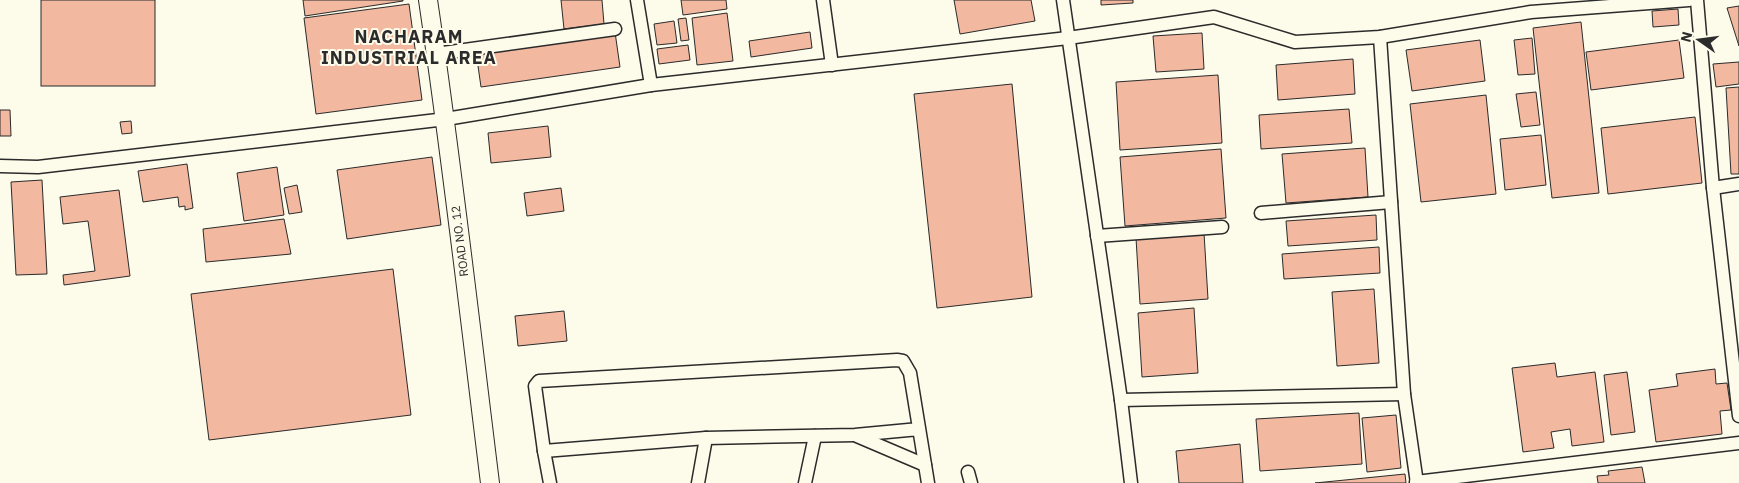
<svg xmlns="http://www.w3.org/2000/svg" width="1739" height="483" font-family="'IBM Plex Sans',sans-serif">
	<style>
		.building { fill: #f2b8a0; stroke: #2b2b2b }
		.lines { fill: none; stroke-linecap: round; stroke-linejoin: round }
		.street-casing { stroke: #2b2b2b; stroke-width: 15 }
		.secondary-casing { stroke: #2b2b2b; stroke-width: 20 }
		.street { stroke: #fdfbea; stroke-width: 12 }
		.secondary { stroke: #fdfbea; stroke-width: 18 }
		.labels { text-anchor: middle; stroke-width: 4; stroke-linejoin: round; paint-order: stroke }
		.street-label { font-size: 12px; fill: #2b2b2b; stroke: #fdfbea }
		.district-label { font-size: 18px; font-weight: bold; letter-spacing: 1px; fill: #2b2b2b; stroke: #fdfbea }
	</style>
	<rect width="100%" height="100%" fill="#fdfbea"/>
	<g class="building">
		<rect x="41" y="0" width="114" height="86"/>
		<path d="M303,0h100v1l-98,15z"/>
		<path d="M561,0h41l2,24 -40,5z"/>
		<path d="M681,0h45l1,9 -44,6z"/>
		<path d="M954,0h77l4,21 -75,13z"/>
		<path d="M1101,0h32v3l-32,2z"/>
		<path d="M409,4l13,96 -106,14 -12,-96z"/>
		<path d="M1739,6v40l-12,-38z"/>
		<path d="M1678,9l1,16 -26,2 -1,-16z"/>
		<path d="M727,13l6,48 -36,4 -5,-47z"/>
		<path d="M686,18l3,22 -8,1 -3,-22z"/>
		<path d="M674,21l3,22 -20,2 -3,-21z"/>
		<path d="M1581,22l18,171 -47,5 -19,-170z"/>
		<path d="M615,32l5,35 -139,20 -5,-35z"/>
		<path d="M810,32l2,16 -61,9 -2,-16z"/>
		<path d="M1202,33l2,36 -48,3 -3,-36z"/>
		<path d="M1532,38l3,36 -17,1 -4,-35z"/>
		<path d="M1480,40l5,41 -73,10 -6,-41z"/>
		<path d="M1679,40l5,38 -93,12 -5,-38z"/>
		<path d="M688,45l2,15 -31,4 -2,-15z"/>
		<path d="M1353,59l2,35 -77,6 -2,-35z"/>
		<path d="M1739,62v22l-23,3 -3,-23z"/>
		<path d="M1218,75l4,68 -102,7 -4,-68z"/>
		<path d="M1012,84l20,213 -95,11 -23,-214z"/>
		<path d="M1739,87v87h-8l-5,-86z"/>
		<path d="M1536,92l4,33 -19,2 -5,-33z"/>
		<path d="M1486,95l10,99 -75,8 -11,-98z"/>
		<path d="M1349,109l3,34 -91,6 -2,-34z"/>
		<path d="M0,110h10l1,26h-11z"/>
		<path d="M1695,117l7,66 -94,11 -7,-66z"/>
		<path d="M131,121l1,12 -10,1 -2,-12z"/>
		<path d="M548,126l3,31 -60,6 -3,-30z"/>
		<path d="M1541,135l5,50 -41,5 -5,-51z"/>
		<path d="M1365,148l3,49 -82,6 -4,-49z"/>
		<path d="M1221,149l5,69 -101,8 -5,-69z"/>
		<path d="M432,157l9,68 -94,14 -10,-69z"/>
		<path d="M187,164l6,44 -8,2v-4l-6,1 -1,-10 -35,5 -5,-31z"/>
		<path d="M277,167l7,48 -40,6 -7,-48z"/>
		<path d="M42,180l5,94 -31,1 -5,-93z"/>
		<path d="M297,185l5,27 -13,2 -5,-26z"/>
		<path d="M561,188l3,23 -37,5 -3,-23z"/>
		<path d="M119,190l11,86 -66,9 -1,-10 32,-4 -7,-50 -25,3 -3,-27z"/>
		<path d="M1376,215l1,25 -89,6 -2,-25z"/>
		<path d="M284,219l7,35 -85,8 -3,-33z"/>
		<path d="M1204,233l4,66 -68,5 -4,-66z"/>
		<path d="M1379,247l1,26 -96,6 -2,-25z"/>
		<path d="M393,269l18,146 -202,25 -18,-146z"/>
		<path d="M1374,289l5,74 -42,3 -5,-74z"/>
		<path d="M1194,308l4,65 -56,4 -4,-64z"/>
		<path d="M564,311l3,30 -49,5 -3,-30z"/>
		<path d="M1555,363l2,14 38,-5 9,70 -32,4 -2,-17 -19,3 3,16 -31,4 -11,-84z"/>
		<path d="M1715,369l1,15 11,-1 4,27 -11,1 2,23 -66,8 -7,-52 29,-4 -2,-12z"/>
		<path d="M1627,372l8,60 -24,3 -7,-60z"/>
		<path d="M1359,413l3,51 -102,7 -4,-52z"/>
		<path d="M1396,415l5,53 -34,4 -5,-54z"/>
		<path d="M1240,444l3,39h-64l-3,-32z"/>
		<path d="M1642,467l3,16h-47l-1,-7 12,-1 -1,-4z"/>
		<path d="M1405,474l1,9h-91z"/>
	</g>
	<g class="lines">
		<defs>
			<g id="street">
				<path d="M637,0l14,85"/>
				<path d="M823,0l9,65"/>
				<path d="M1063,0l58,400 10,83"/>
				<path d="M1697,0l16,188 26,228"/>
				<path d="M1380,37l24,357 13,89"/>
				<path d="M436,54l179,-25"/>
				<path d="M0,166l38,1 408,-48 205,-34 417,-47 146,-21 81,25 85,-5 151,-25 158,-12"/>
				<path d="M1713,188l26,-4"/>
				<path d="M1261,213l130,-11"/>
				<path d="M1097,236l125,-9"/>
				<path d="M1121,400l283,-6"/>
				<path d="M919,429l-64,6 -149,3 -162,13 -9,-65 4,-5 358,-21 6,1 7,12 18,110"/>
				<path d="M857,436l68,29"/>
				<path d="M544,451l6,32"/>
				<path d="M968,472l3,11"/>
				<path d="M1416,482l323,-39"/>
				<path d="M698,483l8,-45"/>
				<path d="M805,483l10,-47"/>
			</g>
			<path id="secondary" d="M428,0c24,161 42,322 62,483"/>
		</defs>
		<use href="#street" class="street-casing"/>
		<use href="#secondary" class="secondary-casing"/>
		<use href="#street" class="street"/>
		<use href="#secondary" class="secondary"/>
	</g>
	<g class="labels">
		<g class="street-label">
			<text transform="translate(460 241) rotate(-97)" y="4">ROAD NO. 12</text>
		</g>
		<g class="district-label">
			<text x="409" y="43">NACHARAM<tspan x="409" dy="21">INDUSTRIAL AREA</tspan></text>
		</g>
	</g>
	<g transform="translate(1699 40) rotate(284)" stroke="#fdfbea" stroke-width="4" paint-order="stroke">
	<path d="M0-4L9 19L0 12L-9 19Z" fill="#2b2b2b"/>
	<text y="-8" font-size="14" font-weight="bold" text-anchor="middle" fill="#2b2b2b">N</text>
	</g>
</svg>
